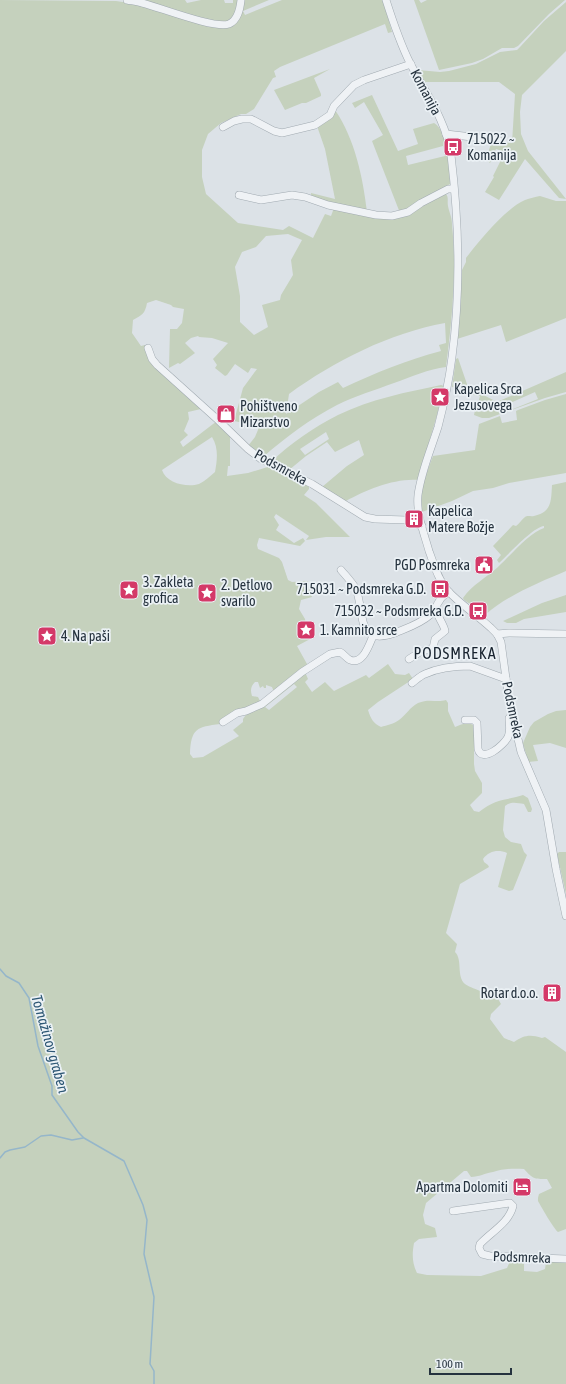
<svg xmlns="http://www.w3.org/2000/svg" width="566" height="1384" font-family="'Asap Condensed',sans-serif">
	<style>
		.green { fill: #c5d1bd; fill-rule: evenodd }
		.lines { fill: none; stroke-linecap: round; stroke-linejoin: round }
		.stream { stroke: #95b6ca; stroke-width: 1.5 }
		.minor-casing { stroke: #a1aab1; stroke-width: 8 }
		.minor { stroke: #eff2f5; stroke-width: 7 }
		.labels { text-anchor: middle; stroke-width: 3.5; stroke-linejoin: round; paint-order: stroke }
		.street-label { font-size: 14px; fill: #25323e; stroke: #ebf1f5 }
		.poi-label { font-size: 14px; fill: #25323e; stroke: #ebf1f5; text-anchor: start }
		.water-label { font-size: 15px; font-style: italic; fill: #2d5774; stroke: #ebf1f5 }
		.quarter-label { font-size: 16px; letter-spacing: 1px; fill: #18232f; stroke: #ebf1f5 }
	</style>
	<rect width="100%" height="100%" fill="#dce2e7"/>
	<g class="green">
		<path d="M0,0l116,1 34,5 27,10 34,9 18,1c10,-6 13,-14 14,-26h26l-26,11 2,4 37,-15h101l9,32 -4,1 -3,-9 -105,43 -6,4 2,6 -3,1 -19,31 -8,5h-5l-20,9 -13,11 -6,16v27l4,17 32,29 45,7 6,-4 24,12 12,-24 6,2 3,-8c14,2 28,7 42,9 24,5 46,-13 66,-23h4c3,4 1,7 2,12 1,6 4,11 4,18 5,47 0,96 -6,143 -17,2 -35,10 -52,16 -19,7 -39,13 -57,22 -27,14 -51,32 -74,52l-15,-11 7,-9 5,-12 -6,-3 -6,2 -14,-3 9,-33 14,-19 -6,-1 -3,5 -13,-9 -8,11 -2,1 -10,-8 2,-3 -4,-6 15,-16 -16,-5 -13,-1 -1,-1 -7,2 -6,5 10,10 -15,11 -2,-1 -9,5 1,-39h7l5,-6 2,-14 -11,-2 -2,-2 -15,-5 -9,3c-2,11 -5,12 -14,17l-1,13 9,13 4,-1 5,14 4,5 47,43v2l-13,3 1,7 -5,12 4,4 -8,7 3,5 34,-26 13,13v32h-2l-1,10 21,-3 23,-7 6,2 32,16v5l-5,6 12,8 34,34h-24l-20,3 3,-4 -33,-22 -2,3 5,8 -3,5 18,13 9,-5 2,3 -5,5 -41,-8 -2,7 1,4 21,9 3,4 6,18 4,2 16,-1v4l4,12 -11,3 -2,9 6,10 2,11 5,2 2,5 -17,9 10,18 -1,4 -32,24 -2,-5 -6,-2v3h-2l-1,-2 -3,2 -2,-6h-3c-4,4 -5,8 -3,14l6,1 3,6c-8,5 -17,5 -26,9 -5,2 -8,6 -14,7l-1,5c-23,3 -29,4 -30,30l3,4 10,-1 36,-21 -6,-6 10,-8v-3l5,-7 15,-7 26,-22 16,-11 3,7 -3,3 7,10 13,-10 9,9 32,-16 3,3 19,-14 7,10 10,1 4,-2 4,6 -35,23 -10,8c3,9 5,13 13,17 6,-2 13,-3 18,-7 7,-5 11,-13 19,-17 12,-5 18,0 28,-3l2,3v8l7,16c6,-2 12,-6 18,-2l1,7v32l1,7 7,12v10l-12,12 4,6 5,1c17,-14 26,-11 44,-17l5,3 4,11 -1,3h-3l-4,-8c-7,-1 -13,-3 -19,2l-2,24 2,7 6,5 10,2 3,8 3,3 -14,35 -4,1 -11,-4 9,-34c-9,-4 -18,-2 -24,6l1,3 4,3 1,2 -29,17 -14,49 11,11 -2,8c8,8 1,24 10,32 5,4 25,10 32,13l4,7 -10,10 -1,5 14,19 10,4c10,-7 16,-8 28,-4l3,-1 21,15v177l-8,3c-4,-3 -18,-27 -20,-31 0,-4 0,-3 1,-7l13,-6 -5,-9c-13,0 -14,0 -23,-10 -11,-1 -21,0 -31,3 -8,1 -14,5 -22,5l-4,-6h-3l-38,32 -3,12 2,9 10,4 2,9 -18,2 -5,4c-2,11 -2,20 3,30l10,2 54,1 26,-8 4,-9 13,1v11l13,1 8,-3 1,-7 6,-3 14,3v122h-566zM288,234l14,6 -11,20 2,15 -12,20 -1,5 -18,5 6,22 -14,8 -14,-13v-26l-5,-29 7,-15 14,-5 10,-11zM445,323l1,20 -7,2 2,6c-34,9 -66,22 -98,37l-5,-6 -19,10 -33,22 3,-20c45,-33 101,-61 156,-71zM212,437c7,11 5,24 3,35 -5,4 -10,9 -16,12 -12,4 -33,-1 -37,-14zM294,684l3,3 -28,23 -4,-3z"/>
		<path d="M142,0h43l2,3 14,-3h23l1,3h8v-3h6l-3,13 -9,10h-13z"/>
		<path d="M414,0h5l2,3 6,-3h138l-16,14 -31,32 -4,2h-12l-19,11 -11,4 -33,7z"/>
		<path d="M566,2v49l-44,44 -2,17 1,22 7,17 38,48 -7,-1 -34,-39 -26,41 -14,-8 9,-15 -1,-1 12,-24 -9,-3 -6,14 -4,-4 6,-18 20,2 3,-49 -16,-12h-76l-5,-12 22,2 9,-1 27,-7 24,-12 17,-2 3,-3 24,-26z"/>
		<path d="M330,69l-16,9 7,16v2l-15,7h-4l-17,7 -11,-20z"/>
		<path d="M372,95l26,56 20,-7 -5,-15 21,-6c14,8 16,46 16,61l-50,29 -28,-72 11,-6 -19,-33 -9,6 -3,-5zM443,146l2,10 -37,9 -2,-9z"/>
		<path d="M335,110c20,29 28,68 32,102l-56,-13v-6l24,6 -10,-50 -8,-23z"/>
		<path d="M540,196l16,5h10v117l-60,24 -5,-17 -44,14 5,-69 4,-8v-4c13,-17 40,-50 59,-58 5,-2 10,-3 15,-4z"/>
		<path d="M458,358l10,29 29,15 69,-30v20l-21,6 -56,20h-7l-8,-3 1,-5 10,2 2,-7 -9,-2 2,-7 -6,-1 -9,-6 -13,-2 4,-28zM535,392l3,7 -25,10 -5,-4v-1z"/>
		<path d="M441,385l3,1 -7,29 -19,65c-23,-2 -52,10 -72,21l-1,2 -23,-16 25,-21 17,-11 -5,-15 -24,12 -8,-10 -21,14 -17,14 -18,-8c20,-19 43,-35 67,-47 33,-16 69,-23 103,-30zM326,432l3,7 -24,16 -5,-6z"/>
		<path d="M566,394v79l-57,10 -16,5 -20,3 -21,10 -30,11c-5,-17 5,-40 11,-56l42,-6 4,-26 21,-8 2,7 15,-3 -1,-9 2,-1 27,-10z"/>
		<path d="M566,482v89c-26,11 -60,25 -81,44l-9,-7 -12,-8 -1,-2c9,-13 24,-21 35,-31 12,-11 32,-35 46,-39v-2c-11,1 -36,29 -45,37l-2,-3 4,-5 -8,-9 20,-21 3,1c3,-2 5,-6 9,-9 3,-2 5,0 9,-1 18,-4 17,-15 18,-31z"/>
		<path d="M566,595v17l-42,7 -8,4h-9l-4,-2 39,-18z"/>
		<path d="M566,710v38l-16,-5 -17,2 5,16 -10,1 -5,-19 7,-16 4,-5 14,-8 8,-3z"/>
		<path d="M559,852h7v42l-9,-40z"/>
	</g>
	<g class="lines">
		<g class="stream">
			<path d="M0,969l6,7 13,7 10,15 9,48 14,40v9l26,37 6,6 40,23 19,44 4,15 -3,34 10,43 -4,67 4,7v13"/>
			<path d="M0,1158l5,-6 5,-2 15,-3 16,-11 10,-1 21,5 11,-2"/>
		</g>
		<defs>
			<g id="minor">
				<path d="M127,0c5,1 10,1 15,3 17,4 72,26 87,21 9,-4 11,-15 12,-24"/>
				<path d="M386,0c7,22 14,43 24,63 15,29 37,59 41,92 8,67 10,135 1,202 -3,24 -8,47 -14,70 -7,22 -17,45 -20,68 -2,19 6,38 11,56 5,13 9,29 19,40 12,13 29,24 43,37l6,6 4,8 8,58 12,52 25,58 10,59 10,47"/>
				<path d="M223,127l11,-6 8,-2h9l23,12 8,2 33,-8 15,-10 4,-9 20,-21 10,-5 47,-16"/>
				<path d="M446,134l52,6"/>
				<path d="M239,195l22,5 31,-5 13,2 23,8 48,10 16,1 16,-4 13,-9 27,-14h6"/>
				<path d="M148,348l4,11 5,6 61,55 30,29 13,10 51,25 53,33 10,2 31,1 16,6"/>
				<path d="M341,570c5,6 11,12 15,19 9,23 -1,58 39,44 12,-5 25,-9 35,-18 5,-4 6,-10 10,-15 2,-4 6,-6 9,-8"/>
				<path d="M497,634l12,-1 57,1"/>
				<path d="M409,659l11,-7 13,-4 2,-9 10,-8c0,-4 -8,-16 -10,-22"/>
				<path d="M412,683c4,-3 8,-7 13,-9 13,-6 31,-8 45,-8l36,13"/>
				<path d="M465,720h9l3,3 1,26c4,15 26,-4 30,-12 3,-6 1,-13 1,-19l2,-2"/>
				<path d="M223,722l14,-9 9,-2 16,-7 40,-32 28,-18 10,-2c4,2 6,6 10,8 13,5 19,-15 23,-24"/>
				<path d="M453,1211l57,-8 3,3c-4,17 -22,26 -33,38l-1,4 3,6 8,2 76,3"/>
			</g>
		</defs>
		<use href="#minor" class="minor-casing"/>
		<use href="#minor" class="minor"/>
	</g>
	<defs>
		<symbol id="bus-square" viewBox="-11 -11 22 22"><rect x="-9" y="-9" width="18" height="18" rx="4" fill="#d43968" stroke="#ebf1f5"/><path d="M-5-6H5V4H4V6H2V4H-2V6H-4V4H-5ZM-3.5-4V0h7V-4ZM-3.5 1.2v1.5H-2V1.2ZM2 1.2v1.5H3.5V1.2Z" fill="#fff"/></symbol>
		<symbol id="sight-square" viewBox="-11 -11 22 22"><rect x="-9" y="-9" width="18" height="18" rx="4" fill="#d43968" stroke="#ebf1f5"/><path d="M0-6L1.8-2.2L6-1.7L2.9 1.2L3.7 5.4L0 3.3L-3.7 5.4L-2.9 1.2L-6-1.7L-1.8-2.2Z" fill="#fff"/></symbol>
		<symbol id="shop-square" viewBox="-11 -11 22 22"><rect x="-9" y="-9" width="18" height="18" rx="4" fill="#d43968" stroke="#ebf1f5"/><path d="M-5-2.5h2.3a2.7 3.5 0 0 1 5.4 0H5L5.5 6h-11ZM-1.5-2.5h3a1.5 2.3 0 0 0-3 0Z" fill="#fff"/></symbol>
		<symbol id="building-square" viewBox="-11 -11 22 22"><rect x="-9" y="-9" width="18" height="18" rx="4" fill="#d43968" stroke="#ebf1f5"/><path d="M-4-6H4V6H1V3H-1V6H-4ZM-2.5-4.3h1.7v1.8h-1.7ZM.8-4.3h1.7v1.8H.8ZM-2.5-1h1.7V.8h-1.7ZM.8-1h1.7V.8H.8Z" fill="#fff"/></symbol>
		<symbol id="civic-square" viewBox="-11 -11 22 22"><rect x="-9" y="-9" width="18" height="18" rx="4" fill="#d43968" stroke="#ebf1f5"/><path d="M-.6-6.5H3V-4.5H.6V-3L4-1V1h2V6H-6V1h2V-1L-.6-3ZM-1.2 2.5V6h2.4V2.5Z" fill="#fff"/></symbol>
		<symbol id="hotel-square" viewBox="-11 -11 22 22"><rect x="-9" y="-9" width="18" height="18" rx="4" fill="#d43968" stroke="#ebf1f5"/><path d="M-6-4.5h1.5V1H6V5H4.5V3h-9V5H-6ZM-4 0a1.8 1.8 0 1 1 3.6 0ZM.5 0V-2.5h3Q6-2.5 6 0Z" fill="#fff"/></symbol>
	</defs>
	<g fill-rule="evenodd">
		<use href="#bus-square" x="442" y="136" width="22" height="22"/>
		<use href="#sight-square" x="429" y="386" width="22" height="22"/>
		<use href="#shop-square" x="215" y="403" width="22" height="22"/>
		<use href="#building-square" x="403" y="508" width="22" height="22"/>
		<use href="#civic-square" x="473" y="554" width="22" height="22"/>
		<use href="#bus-square" x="429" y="578" width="22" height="22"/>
		<use href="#sight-square" x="118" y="579" width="22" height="22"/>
		<use href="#sight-square" x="196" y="582" width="22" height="22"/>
		<use href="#bus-square" x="467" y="600" width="22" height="22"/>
		<use href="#sight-square" x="295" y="619" width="22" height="22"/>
		<use href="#sight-square" x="36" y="625" width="22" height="22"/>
		<use href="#building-square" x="541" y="982" width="22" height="22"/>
		<use href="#hotel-square" x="511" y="1176" width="22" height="22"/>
	</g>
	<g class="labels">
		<g class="street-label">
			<text transform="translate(426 92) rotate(62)" y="5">Komanija</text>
			<text transform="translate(281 467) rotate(29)" y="5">Podsmreka</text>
			<text transform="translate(513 710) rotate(78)" y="5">Podsmreka</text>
			<text transform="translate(522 1257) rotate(2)" y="5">Podsmreka</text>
		</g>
		<g class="poi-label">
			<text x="467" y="144">715022 ~<tspan x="467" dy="16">Komanija</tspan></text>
			<text x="454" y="394">Kapelica Srca<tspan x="454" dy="16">Jezusovega</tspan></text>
			<text x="240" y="411">Pohištveno<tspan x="240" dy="16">Mizarstvo</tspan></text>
			<text x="428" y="516">Kapelica<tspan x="428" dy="16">Matere Božje</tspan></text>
			<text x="470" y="570" text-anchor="end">PGD Posmreka</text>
			<text x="143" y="587">3. Zakleta<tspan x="143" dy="16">grofica</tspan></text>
			<text x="221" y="590">2. Detlovo<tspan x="221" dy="16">svarilo</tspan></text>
			<text x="426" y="594" text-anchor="end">715031 ~ Podsmreka G.D.</text>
			<text x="464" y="616" text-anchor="end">715032 ~ Podsmreka G.D.</text>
			<text x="320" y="635">1. Kamnito srce</text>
			<text x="61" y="641">4. Na paši</text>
			<text x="538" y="998" text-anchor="end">Rotar d.o.o.</text>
			<text x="508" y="1192" text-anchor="end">Apartma Dolomiti</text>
		</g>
		<g class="water-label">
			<text transform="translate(50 1044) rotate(74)" y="5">Tomažinov graben</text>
		</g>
		<g class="quarter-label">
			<text x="455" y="659">PODSMREKA</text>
		</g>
	</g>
	<path d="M430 1368v6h81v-6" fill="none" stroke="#25323e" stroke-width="2"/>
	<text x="436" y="1368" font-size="12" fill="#25323e" stroke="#ebf1f5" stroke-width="3" paint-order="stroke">100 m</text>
</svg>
